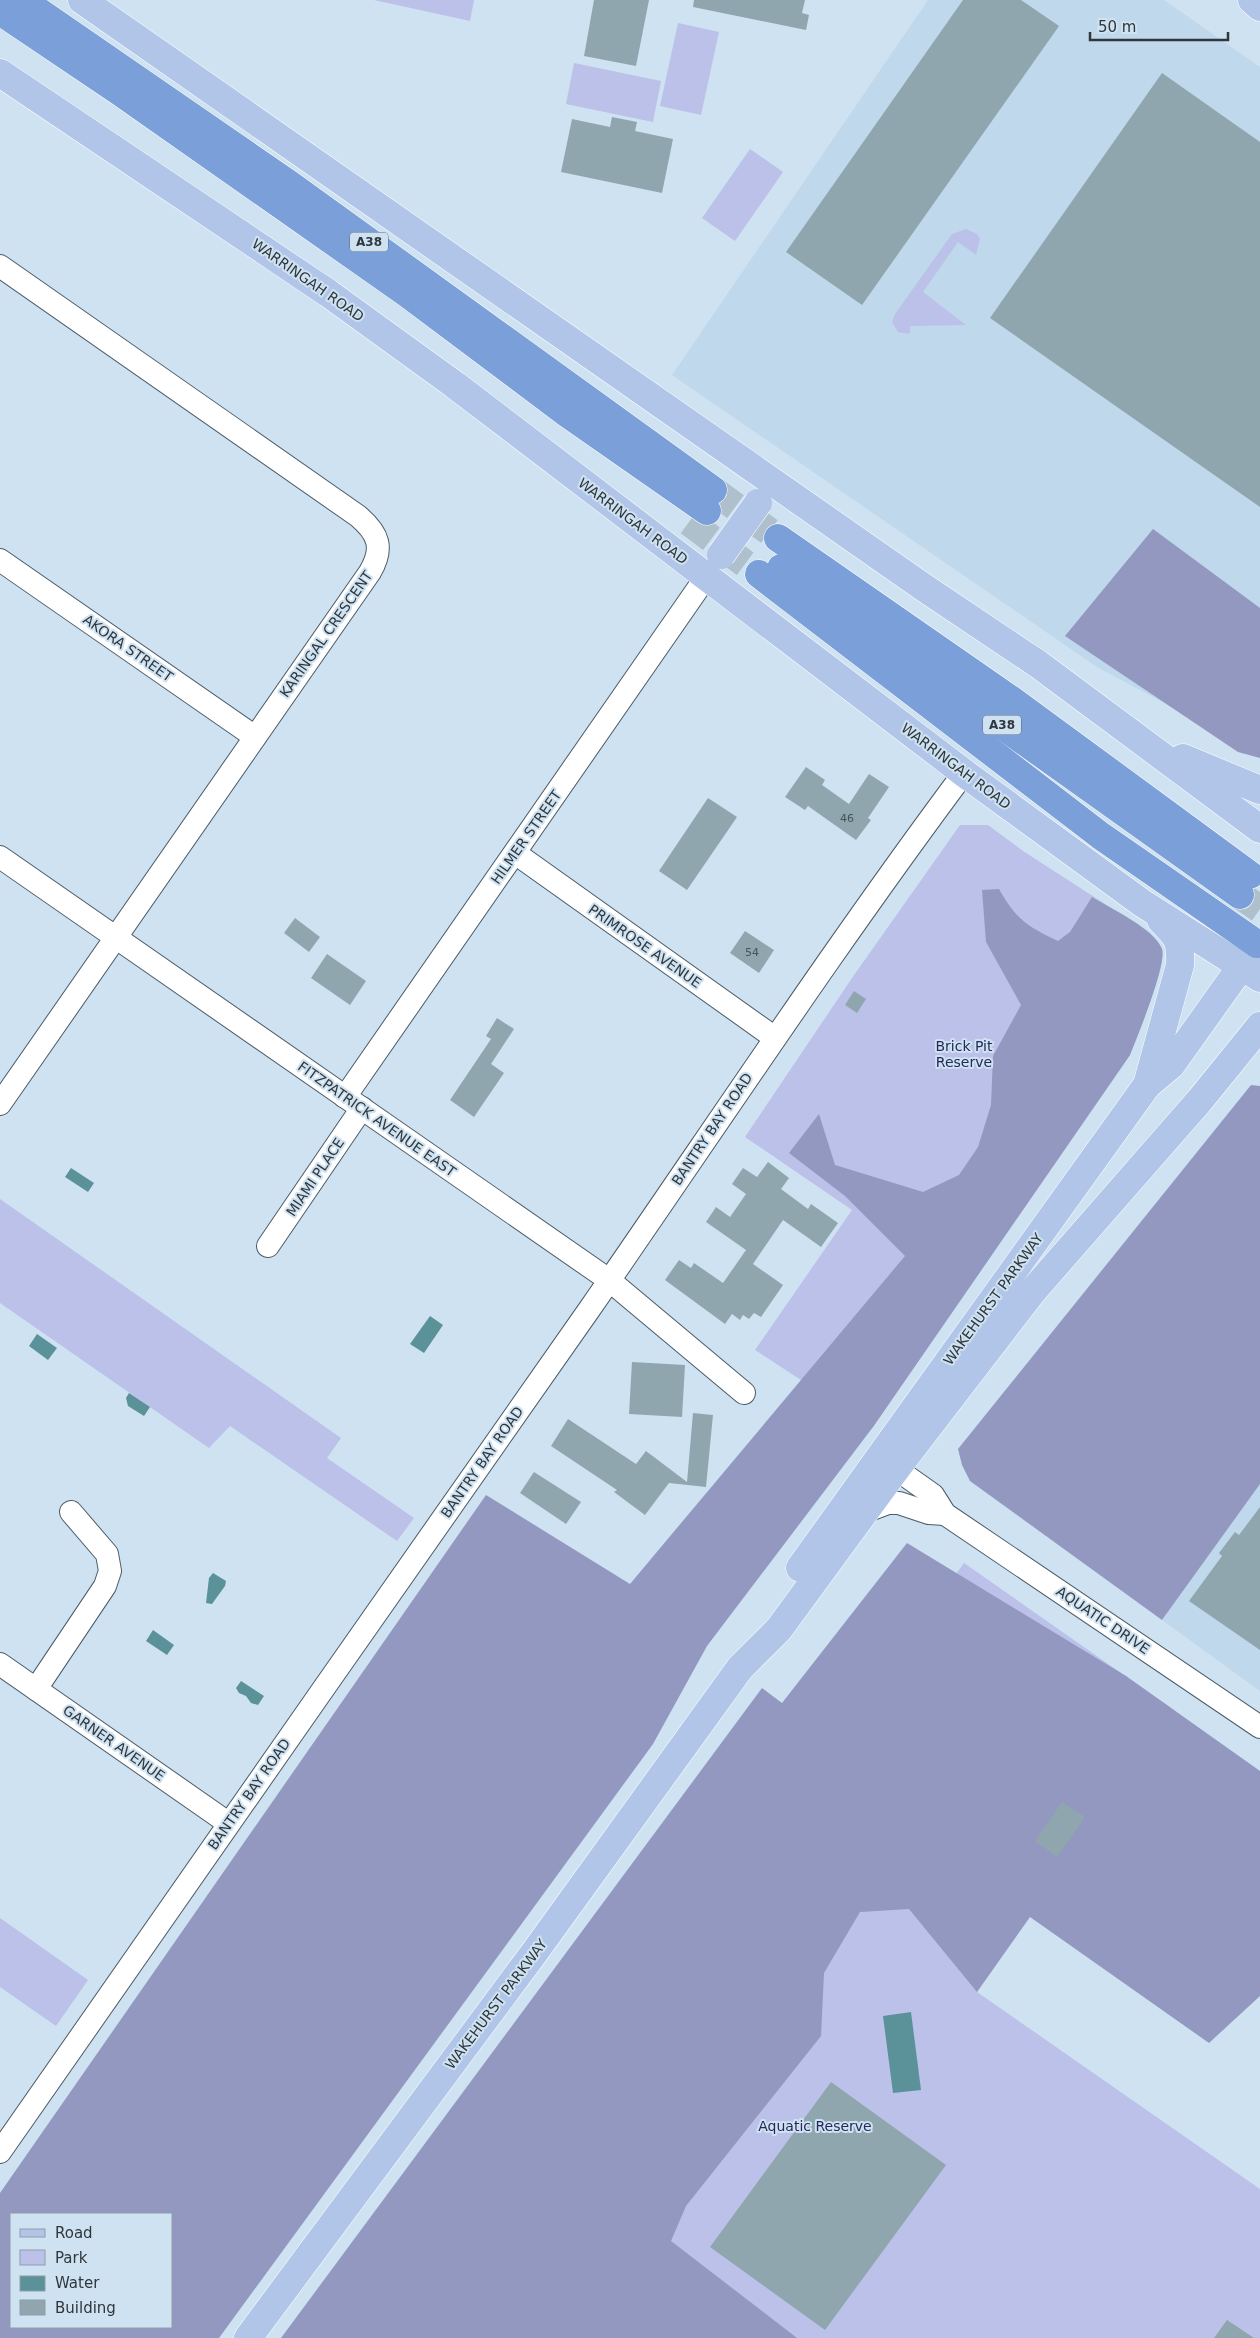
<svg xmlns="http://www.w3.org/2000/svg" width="1260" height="2338" font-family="'DejaVu Sans',sans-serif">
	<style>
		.built { fill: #bfd8ec }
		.green { fill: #bbc1e8 }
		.forest { fill: #9298bf; fill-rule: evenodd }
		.water { fill: #5b9198 }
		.building { fill: #8fa6af }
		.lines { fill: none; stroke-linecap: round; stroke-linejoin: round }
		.highway-tunnel { stroke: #afc0cd; stroke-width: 28; stroke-dasharray: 28 14; stroke-linecap: butt }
		.minor-casing { stroke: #4b5b67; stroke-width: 24 }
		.major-casing { stroke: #fff; stroke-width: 29 }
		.highway-casing { stroke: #fff; stroke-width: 29 }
		.minor { stroke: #fff; stroke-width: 22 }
		.major { stroke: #b0c5e8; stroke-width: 28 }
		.highway { stroke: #7b9fd8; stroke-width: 28 }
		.major-bridge-casing { stroke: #fff; stroke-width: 29; stroke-linecap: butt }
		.major-bridge { stroke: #b0c5e8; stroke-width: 28 }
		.labels { text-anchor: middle; stroke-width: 4; stroke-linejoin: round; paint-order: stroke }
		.number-label { font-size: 11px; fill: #475359 }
		.shield { fill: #cfe2f1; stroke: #5f6a72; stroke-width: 1 }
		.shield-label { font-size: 12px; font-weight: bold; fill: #2f373c }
		.street-label { font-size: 14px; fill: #2f373c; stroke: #cfe2f1 }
		.park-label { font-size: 14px; fill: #26285a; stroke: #cfe2f1 }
	</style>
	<rect width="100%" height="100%" fill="#cfe2f1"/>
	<g class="built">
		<path d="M928,0h236l96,67v593l-49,68 -114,-61 -425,-292z"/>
		<path d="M1260,1484v207l-98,-71z"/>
	</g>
	<g class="green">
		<path d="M374,0h100l-4,21z"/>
		<path d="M678,23l41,9 -18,83 -41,-9z"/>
		<path d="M574,63l87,18 -8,41 -87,-18z"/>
		<path d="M750,149l33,23 -48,69 -33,-23z"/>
		<path d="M966,229l11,5 3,5 -4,16 -18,-13 -35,50 43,33 -56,1v8l-12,-2 -6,-10 3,-8 57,-80z"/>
		<path d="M960,825h28l35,26 127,82c3,5 10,11 12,16 5,15 -25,88 -32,106l-257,372 -118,-77 97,-140 -107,-73 107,-159z"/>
		<path d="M0,1199l341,239 -14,20 87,60 -17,23 -167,-115 -21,22 -209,-145z"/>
		<path d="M964,1563l210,147 -197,282 283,197v149h-761l-60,-52z"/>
		<path d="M0,1918l88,62 -32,46 -56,-39z"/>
	</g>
	<g class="forest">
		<path d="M1153,529l107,79v150l-22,-6 -173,-116z"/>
		<path d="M999,889c18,31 27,37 59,52l12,-9 22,-35c18,11 63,32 70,52 5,16 -25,88 -32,106l-257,372 -166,219 -54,98 -434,594h-219v-145l486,-698 144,89 275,-328 -60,-60 -56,-43 30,-39 16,51 88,27 36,-17 19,-28 13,-42 2,-49 28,-51 -35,-63 -4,-52zM11,2214h160v113h-160z"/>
		<path d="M1251,1085l9,1v398l-98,136 -192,-139 -8,-16 -4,-16z"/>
		<path d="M907,1543l219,133 134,95v225l-51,47 -179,-126 -53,75 -68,-83 -49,3 -36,61 -3,63 -135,170 -15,35 126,97h-516l481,-650 20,15z"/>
	</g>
	<g class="water">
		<path d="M71,1168l23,15 -6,9 -23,-15z"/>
		<path d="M430,1316l13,9 -19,28 -14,-9z"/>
		<path d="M37,1334l20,14 -9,12 -19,-14z"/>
		<path d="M129,1393l21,14 -6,9 -16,-10 -2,-8z"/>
		<path d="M213,1573l13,8 -1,5 -13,18 -6,-1 3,-25z"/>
		<path d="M153,1630l21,15 -7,10 -21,-14z"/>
		<path d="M241,1681l23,15 -6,9 -7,-2 -5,-7 -7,-3 -3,-5z"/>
		<path d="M911,2012l10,78 -28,3 -10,-77z"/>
	</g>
	<g class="building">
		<path d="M594,0h55l-13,66 -52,-10z"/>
		<path d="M694,0h111l-3,13 7,2 -3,15 -113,-23z"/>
		<path d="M963,0h58l38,26 -197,279 -76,-53z"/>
		<path d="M1162,73l98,69v365l-270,-189z"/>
		<path d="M612,117l25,5 -2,9 38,8 -11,54 -101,-21 11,-53 38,8z"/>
		<path d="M806,767l19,13 -3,5 27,19 20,-30 20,13 -21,31 3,2 -15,20 -48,-34 -3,4 -20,-13z"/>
		<path d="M708,798l29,19 -50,73 -28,-19z"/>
		<path d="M295,918l25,19 -11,15 -25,-19z"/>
		<path d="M745,931l29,19 -15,23 -29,-20z"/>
		<path d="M327,954l39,27 -16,24 -39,-27z"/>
		<path d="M854,991l12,8 -9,14 -12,-8z"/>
		<path d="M497,1018l17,11 -23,35 13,9 -30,44 -24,-17 41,-61 -5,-3z"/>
		<path d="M768,1162l21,16 -8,11 27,20 3,-5 27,19 -17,24 -38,-27 -30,44 30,21 -22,32 -7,-4 -5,6 -6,-4 -3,5 -8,-6 -7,10 -60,-44 14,-20 12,8 3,-5 29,20 23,-33 -40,-28 10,-15 14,10 16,-23 -14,-10 11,-16 14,9z"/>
		<path d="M632,1362l53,3 -3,52 -53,-3z"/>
		<path d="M693,1413l20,2 -7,72 -37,-4 -24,32 -31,-23 3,-2 -66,-44 17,-27 68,45 10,-13 41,31z"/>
		<path d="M534,1472l47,30 -15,22 -46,-31z"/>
		<path d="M1260,1507v143l-71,-49 33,-45 -3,-3 16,-21 4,3z"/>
		<path d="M1062,1802l23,15 -28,40 -22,-16z"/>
		<path d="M831,2082l115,83 -121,165 -115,-83z"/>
		<path d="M1227,2320l27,18h-40z"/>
	</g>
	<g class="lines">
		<g class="highway-tunnel">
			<path d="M713,490l65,48"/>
			<path d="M689,522l70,52"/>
			<path d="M1240,895l20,14"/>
		</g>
		<defs>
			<g id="minor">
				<path d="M0,266l358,250c21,18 26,32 12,56l-370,532"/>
				<path d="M0,560l255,177"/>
				<path d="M515,853l260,185"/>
				<path d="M0,857l609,423 135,113"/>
				<path d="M345,1097l361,-520"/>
				<path d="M268,1246l94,-138"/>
				<path d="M882,1459l51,36 12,19 315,213"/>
				<path d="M864,1512l24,-9h11l30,10 16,1"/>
				<path d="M0,1664l228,159"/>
				<path d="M36,1689l69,-103 5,-15 -3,-17 -36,-42"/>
				<path d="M0,2152c196,-283 394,-563 591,-845 124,-179 243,-360 373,-534"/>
			</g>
			<g id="major">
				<path d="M82,0l844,589 112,75 222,165"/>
				<path d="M1252,0l8,7"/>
				<path d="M0,73l328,220 127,92 509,388 178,130 118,75"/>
				<path d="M1183,758l77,32"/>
				<path d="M1147,1085l33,-120c1,-24 -2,-28 -19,-45"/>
				<path d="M800,1568l347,-483 24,-20 82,-115"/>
				<path d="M248,2338l286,-385 206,-285 39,-39 117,-160 136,-177 168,-192 60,-74"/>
			</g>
			<g id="highway">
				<path d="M22,0l267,184 424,306"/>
				<path d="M0,11l120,81 288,202 160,120 139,97"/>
				<path d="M778,538l235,163 237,174"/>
				<path d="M781,568l459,327"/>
				<path d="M759,574l342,262 156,108"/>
			</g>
		</defs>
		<use href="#minor" class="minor-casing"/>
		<use href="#major" class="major-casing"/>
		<use href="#highway" class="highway-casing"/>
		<use href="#minor" class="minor"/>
		<use href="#major" class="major"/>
		<use href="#highway" class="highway"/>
		<defs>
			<path id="major-bridge" d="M721,555l37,-52"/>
		</defs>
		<use href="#major-bridge" class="major-bridge-casing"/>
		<use href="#major-bridge" class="major-bridge"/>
	</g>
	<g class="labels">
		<g class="number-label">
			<text x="847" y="822">46</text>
			<text x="752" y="956">54</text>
		</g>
		<g class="shield">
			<rect x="350" y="232.5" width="38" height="19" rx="4"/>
			<rect x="983" y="715.5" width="38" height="19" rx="4"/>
		</g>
		<g class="shield-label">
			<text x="369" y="246">A38</text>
			<text x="1002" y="729">A38</text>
		</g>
		<g class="street-label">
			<text transform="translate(308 280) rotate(35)" y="5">WARRINGAH ROAD</text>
			<text transform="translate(633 521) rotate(37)" y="5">WARRINGAH ROAD</text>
			<text transform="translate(326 634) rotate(-55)" y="5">KARINGAL CRESCENT</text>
			<text transform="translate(128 648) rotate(35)" y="5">AKORA STREET</text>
			<text transform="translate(956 766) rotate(37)" y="5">WARRINGAH ROAD</text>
			<text transform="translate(526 837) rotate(-55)" y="5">HILMER STREET</text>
			<text transform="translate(645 946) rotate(35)" y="5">PRIMROSE AVENUE</text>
			<text transform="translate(377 1119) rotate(35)" y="5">FITZPATRICK AVENUE EAST</text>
			<text transform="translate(712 1129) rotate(-56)" y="5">BANTRY BAY ROAD</text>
			<text transform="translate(315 1177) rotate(-56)" y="5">MIAMI PLACE</text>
			<text transform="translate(993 1299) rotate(-54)" y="5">WAKEHURST PARKWAY</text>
			<text transform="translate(482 1462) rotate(-55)" y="5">BANTRY BAY ROAD</text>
			<text transform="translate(1103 1620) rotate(34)" y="5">AQUATIC DRIVE</text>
			<text transform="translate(114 1743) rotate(35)" y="5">GARNER AVENUE</text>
			<text transform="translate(249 1794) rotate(-55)" y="5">BANTRY BAY ROAD</text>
			<text transform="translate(496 2004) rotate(-53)" y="5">WAKEHURST PARKWAY</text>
		</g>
		<g class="park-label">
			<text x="964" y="1051">Brick Pit<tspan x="964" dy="16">Reserve</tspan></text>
			<text x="815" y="2131">Aquatic Reserve</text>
		</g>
	</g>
	<rect x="10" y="2213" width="162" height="115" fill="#cfe2f1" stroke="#8f9ea9"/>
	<rect x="20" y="2229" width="25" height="8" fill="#b0c5e8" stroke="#8f9ea9"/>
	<text x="55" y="2238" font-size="15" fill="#2f373c">Road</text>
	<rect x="20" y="2250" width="25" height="15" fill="#bbc1e8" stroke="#8f9ea9"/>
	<text x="55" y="2263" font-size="15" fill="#2f373c">Park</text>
	<rect x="20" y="2276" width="25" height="15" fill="#5b9198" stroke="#8f9ea9"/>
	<text x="55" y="2288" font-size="15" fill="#2f373c">Water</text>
	<rect x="20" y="2300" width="25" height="15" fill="#8fa6af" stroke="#8f9ea9"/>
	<text x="55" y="2313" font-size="15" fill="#2f373c">Building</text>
	<path d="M1090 32v8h138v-8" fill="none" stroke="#2f373c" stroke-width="2.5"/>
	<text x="1098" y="32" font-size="15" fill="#2f373c" stroke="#cfe2f1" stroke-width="4" paint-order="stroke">50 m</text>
</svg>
